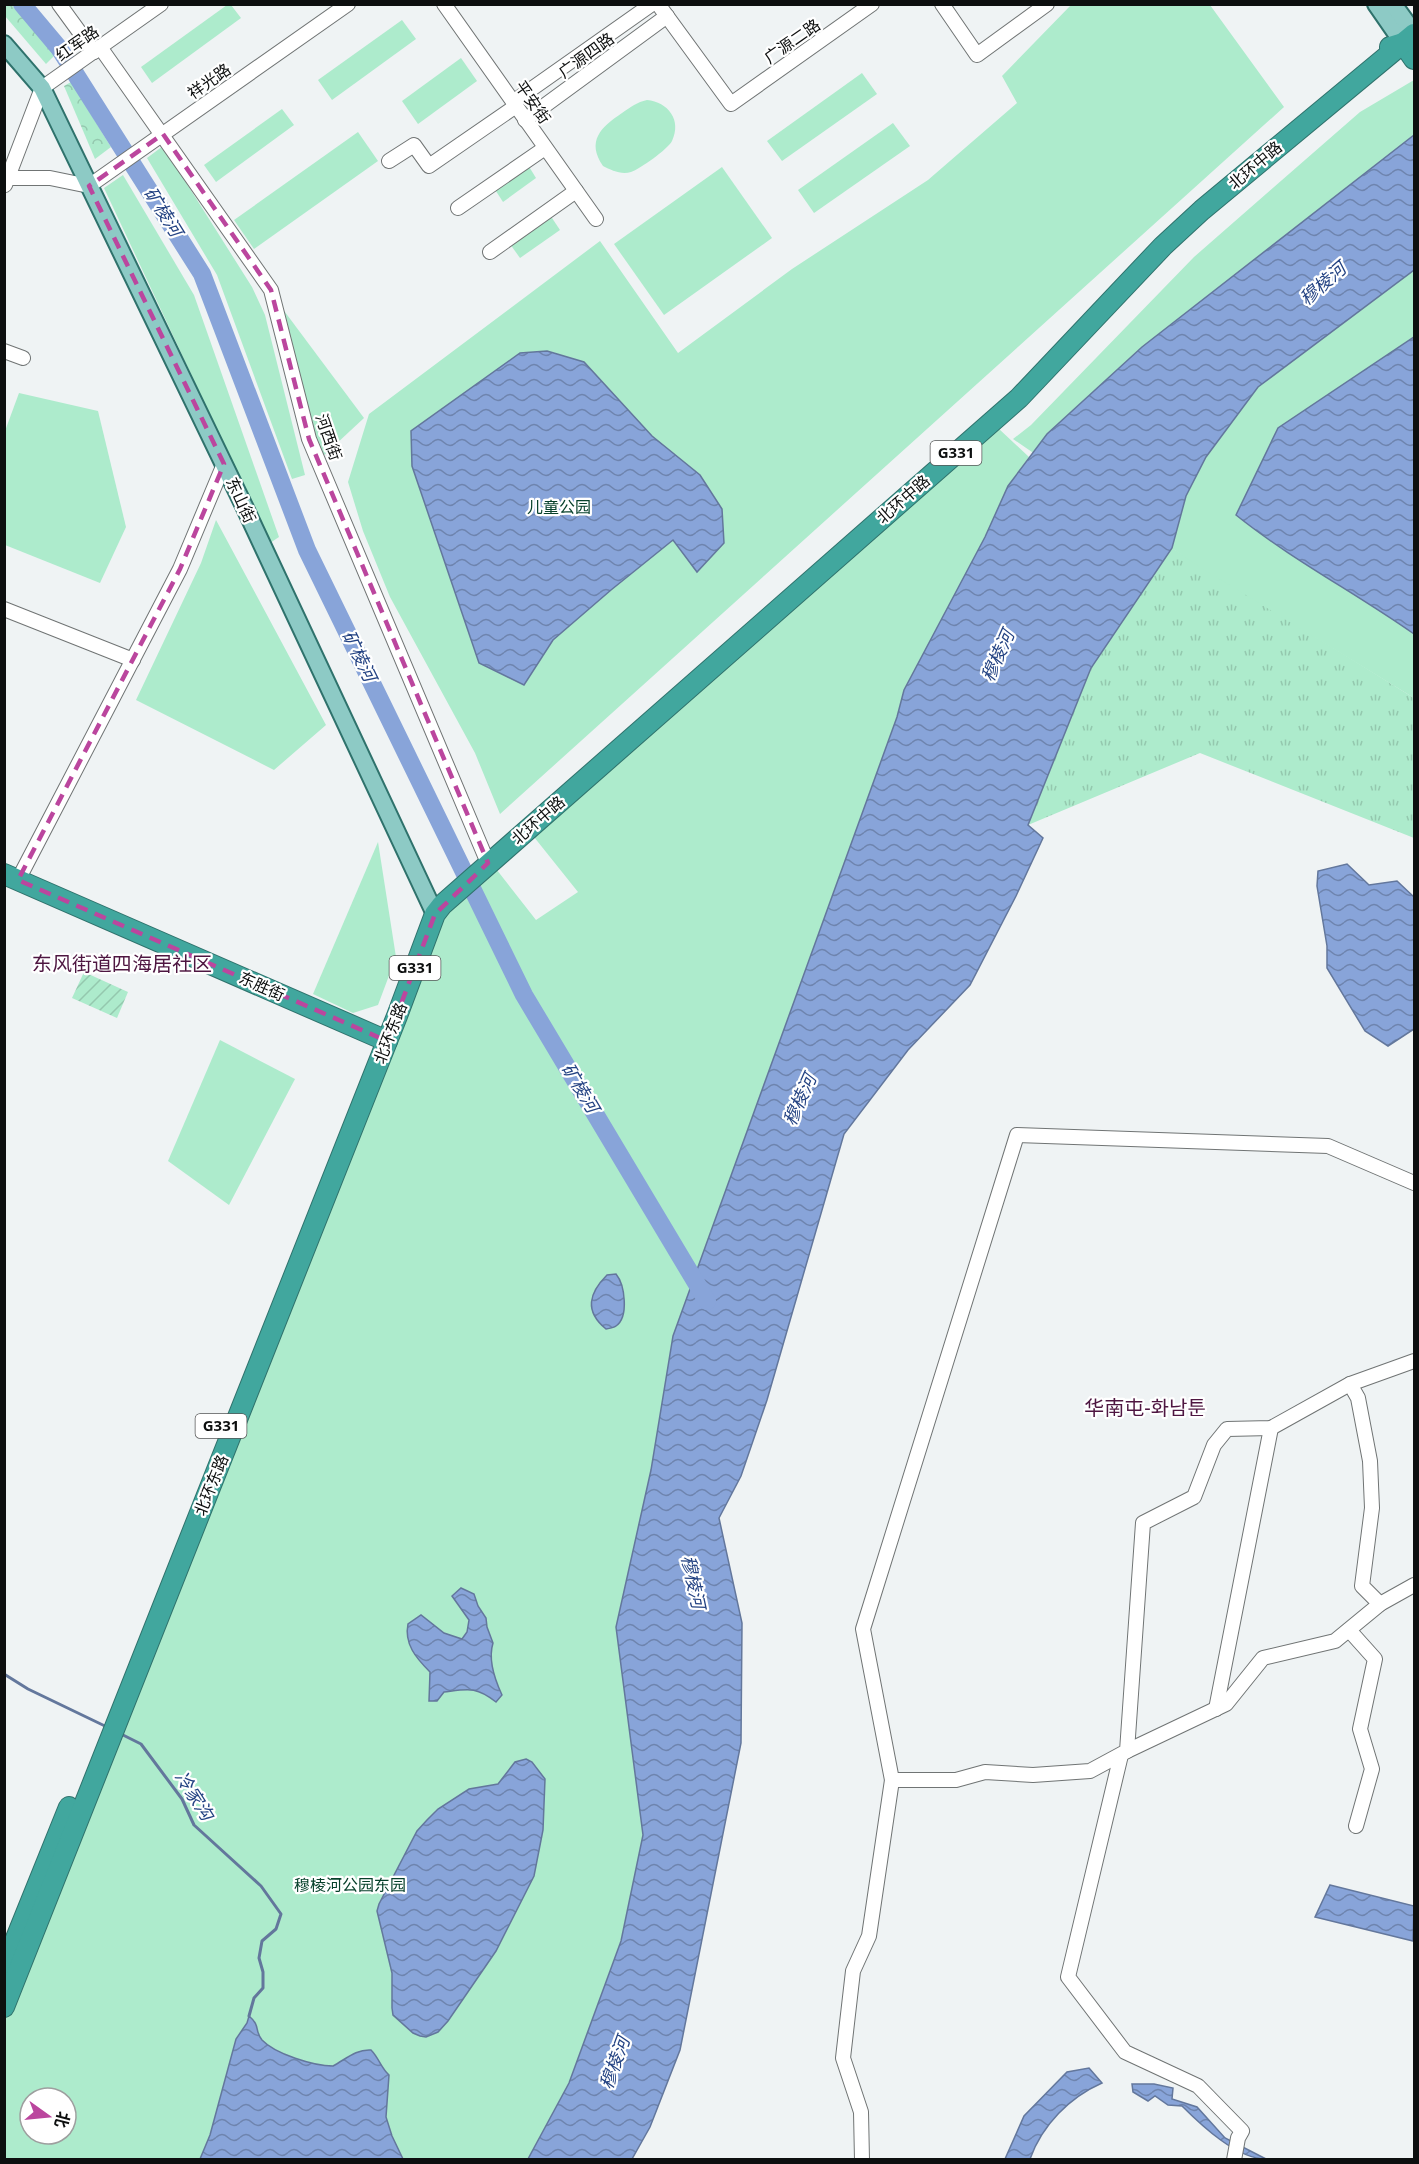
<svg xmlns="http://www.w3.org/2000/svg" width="1419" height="2164" font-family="'Noto Sans','Noto Sans SC','Noto Sans KR',sans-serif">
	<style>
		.grass { fill: url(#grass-tufts) }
		.forest { fill: url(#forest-crowns) }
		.park { fill: #adebcc; fill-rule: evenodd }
		.garden { fill: url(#garden-furrows) }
		.water { fill: url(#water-waves); stroke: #63779c; stroke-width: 1.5 }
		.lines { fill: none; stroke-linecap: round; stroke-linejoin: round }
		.stream { stroke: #63779c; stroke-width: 3 }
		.river { stroke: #88a4d9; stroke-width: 18 }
		.minor-casing { stroke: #707474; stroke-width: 16 }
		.major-casing { stroke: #2f726c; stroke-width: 20 }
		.highway-casing { stroke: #2f726c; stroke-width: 22 }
		.minor { stroke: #fff; stroke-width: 14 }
		.major { stroke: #8dcac5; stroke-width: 16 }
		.highway { stroke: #41a79e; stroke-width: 20 }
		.marked { fill: none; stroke: #bb469e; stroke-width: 4.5; stroke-dasharray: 12 8; stroke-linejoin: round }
		.labels { text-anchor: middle; stroke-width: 4.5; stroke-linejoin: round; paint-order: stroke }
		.shield { fill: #fff; stroke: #565757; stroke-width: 1.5 }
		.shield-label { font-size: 15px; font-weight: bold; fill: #0d0f0f }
		.street-label { font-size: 16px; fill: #0d0f0f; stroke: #fff }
		.park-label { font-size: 16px; fill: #07412b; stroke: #fff }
		.water-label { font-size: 18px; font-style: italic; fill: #244383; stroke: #fff }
		.quarter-label { font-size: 20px; fill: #4e1641; stroke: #fff }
	</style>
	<defs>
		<pattern id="grass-tufts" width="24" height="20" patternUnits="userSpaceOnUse" patternTransform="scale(1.5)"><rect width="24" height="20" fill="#adebcc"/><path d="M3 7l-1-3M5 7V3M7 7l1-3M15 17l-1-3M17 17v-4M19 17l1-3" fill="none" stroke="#94c8ae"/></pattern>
		<pattern id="forest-crowns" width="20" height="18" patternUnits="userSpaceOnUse" patternTransform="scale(1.5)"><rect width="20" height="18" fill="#adebcc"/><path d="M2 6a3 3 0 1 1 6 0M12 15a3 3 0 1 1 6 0" fill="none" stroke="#94c8ae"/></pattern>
		<pattern id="garden-furrows" width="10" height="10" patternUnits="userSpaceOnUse" patternTransform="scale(1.5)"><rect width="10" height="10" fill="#adebcc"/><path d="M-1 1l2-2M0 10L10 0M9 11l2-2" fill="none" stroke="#94c8ae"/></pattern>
		<pattern id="water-waves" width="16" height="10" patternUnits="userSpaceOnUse" patternTransform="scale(1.5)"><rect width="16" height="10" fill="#88a4d9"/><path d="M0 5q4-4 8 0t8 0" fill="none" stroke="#6e84ae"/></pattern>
	</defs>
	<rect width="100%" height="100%" fill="#eff3f4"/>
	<path class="grass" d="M1172,548l242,150v140l-214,-85 -172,72 63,-157z"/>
	<g class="forest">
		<path d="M4,5h8l43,50 -9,9 -41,-48z"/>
		<path d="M71,82l40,65 -16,12 -31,-73z"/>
	</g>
	<g class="park">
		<path d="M227,5h4l10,13 -89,65 -11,-16z"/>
		<path d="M1071,5h139l74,102 -784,707 -25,-61 -85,-156 -27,-66 -15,-49 21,-68 231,-173 78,112 114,-84 136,-89 89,-77 -15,-27z"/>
		<path d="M402,20l14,19 -84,61 -14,-20z"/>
		<path d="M461,58l16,23 -59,43 -16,-23z"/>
		<path d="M862,73l15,21 -95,67 -15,-20z"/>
		<path d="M1414,80v618l-219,-134 -182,-125 18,-14 163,-168 166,-145z"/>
		<path d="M647,100c21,2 35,20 25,41 -4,8 -32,28 -41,31 -10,3 -20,-2 -28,-6 -17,-25 -2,-39 19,-53 9,-6 15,-11 25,-13z"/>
		<path d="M282,109l12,16 -78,57 -12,-17z"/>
		<path d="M893,123l17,23 -96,67 -16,-23z"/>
		<path d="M358,132l20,29 -124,88 -20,-29z"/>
		<path d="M163,146l89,141 13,28 40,160 -13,4 -75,-204 -70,-117z"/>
		<path d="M528,165l8,13 -33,24 -9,-14z"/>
		<path d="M722,167l50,71 -108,77 -50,-71z"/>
		<path d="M123,175l71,120 85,242 -9,6 -166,-355z"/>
		<path d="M550,215l10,15 -40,28 -10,-14z"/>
		<path d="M279,304l85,114 -43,40 -10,-23z"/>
		<path d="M19,393l79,18 28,116 -26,56 -95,-38v-114z"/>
		<path d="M998,428l31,29 -21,29 -24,54 -80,150 -7,27 -224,619 -22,134 -35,157 27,208 -22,105 -52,143 -41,76h-523l-1,-143 436,-1101 53,-50 43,55 42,-28 -48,-60zM30,2098h36v36h-36z"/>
		<path d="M216,520l110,205 -52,45 -138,-70 65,-137z"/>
		<path d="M378,842l18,115 -18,48 -25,8 -40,-19z"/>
		<path d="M220,1040l75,39 -66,126 -61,-44z"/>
	</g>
	<path class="garden" d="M84,972l44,20 -11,26 -45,-20z"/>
	<g class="water">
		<path d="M1414,135v135l-156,117 -52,70 -20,39 -14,52 -81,120 -63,157 15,13 -27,58 -46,89 -62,65 -64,84 -77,266 -26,76 -22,42 23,105 -1,120 -61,307 -30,77 -18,32h-104l41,-76 52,-142 22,-106 -27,-208 35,-157 22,-134 224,-619 7,-27 81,-153 23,-51 39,-52 95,-87z"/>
		<path d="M1414,337v297c-58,-41 -122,-74 -178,-119l42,-87z"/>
		<path d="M547,351l37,11 68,74 48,39 22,34 2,34 -27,29 -24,-32 -62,50 -58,50 -29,45 -45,-22 -67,-197 -1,-35 109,-78z"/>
		<path d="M1347,864l22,21 28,-4 17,16v132l-26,17 -23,-15 -38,-63v-22l-10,-60 1,-15z"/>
		<path d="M616,1274c9,11 13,43 0,52 -1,1 -8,3 -10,3 -22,-18 -17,-36 1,-54z"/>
		<path d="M461,1588l13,6 4,12 8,12 1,9 6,16c-5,16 2,37 9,52l-6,7c-20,-16 -28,-13 -52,-10l-7,9h-8l1,-29c-14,-14 -26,-28 -22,-48l13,-9 23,18 18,6 5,-7 2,-12 -17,-24z"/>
		<path d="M526,1759l6,3 13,17 -2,51 -9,46 -38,75 -48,70 -10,11 -12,5 -6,-1 -7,-3 -20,-18 -1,-7v-35l-15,-62 2,-7 38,-73 10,-11 11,-11 31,-20 29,-5 17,-22z"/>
		<path d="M1330,1885l84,21 -1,35 -98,-24z"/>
		<path d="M249,2016c12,10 5,14 13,24 13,14 52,26 71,26 13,-7 23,-17 38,-16 8,8 10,18 18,25l-3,42 6,19 11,23h-203l10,-24 26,-96 11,-16z"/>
		<path d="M1089,2068l13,15c-32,14 -60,42 -72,76h-25l19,-43 43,-44z"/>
		<path d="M1132,2084h22l19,4 -1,11 25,8 28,31 41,21c-29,0 -64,-33 -84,-53l-14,-1 -13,-9 -7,5 -15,-9z"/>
	</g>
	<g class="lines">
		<g class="stream">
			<path d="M4,1674l24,15 79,38"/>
			<path d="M121,1734l20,10 41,55 12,26 67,61 20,28 -5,15 -14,12 -3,17 4,14v16l-9,10 -5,18"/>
		</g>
		<path class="river" d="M22,4l37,44 143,226 105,276 217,445 183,306"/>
		<defs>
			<g id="minor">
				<path d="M59,4l35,48"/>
				<path d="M444,4l152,215"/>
				<path d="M658,4l73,100 141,-100"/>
				<path d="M942,4l35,51 70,-51"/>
				<path d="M100,47l171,243 38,149 179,424"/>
				<path d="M513,102l139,-98"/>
				<path d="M525,120l142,-104"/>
				<path d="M389,161l25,-16 15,21 87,-60"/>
				<path d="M8,178h42l39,8 259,-182"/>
				<path d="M5,185l37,-97 119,-84"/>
				<path d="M458,208l87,-60"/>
				<path d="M490,252l86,-61"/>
				<path d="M4,351l19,7"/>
				<path d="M4,609l129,51"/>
				<path d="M18,880l162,-311 44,-105"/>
				<path d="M1350,1384l8,14 12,63 2,47 -10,78 18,18"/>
				<path d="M1349,1630l26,29 -15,70 12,40 -16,57"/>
				<path d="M1216,1709l55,-281"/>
				<path d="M1127,1751l99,-47 37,-46 72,-17 45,-37 34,-19"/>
				<path d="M1121,1755l-53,222 57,75 73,34 44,45 -4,7 -4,22"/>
				<path d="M892,1780l-29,-151 154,-494 311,11 86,37"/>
				<path d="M862,2160l-1,-48 -18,-54 10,-87 16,-35 23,-156h64l29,-8 48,3 57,-4 37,-20 16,-228 51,-26 20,-52 13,-16 44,-1 79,-44 64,-23"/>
			</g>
			<g id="major">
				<path d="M1376,4l27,39"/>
				<path d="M1393,4l21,29"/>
				<path d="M4,44l38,44 202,418 191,408"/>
			</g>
			<g id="highway">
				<path d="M1390,47l13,-4 11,16"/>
				<path d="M4,874l383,167"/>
				<path d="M4,1968l65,-161"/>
				<path d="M4,2007l393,-991 38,-102 7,-9 577,-507 144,-152 39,-36 212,-176"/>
			</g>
		</defs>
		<use href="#minor" class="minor-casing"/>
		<use href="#major" class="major-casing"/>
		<use href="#highway" class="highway-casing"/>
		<use href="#minor" class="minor"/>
		<use href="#major" class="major"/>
		<use href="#highway" class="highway"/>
	</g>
	<path class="marked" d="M163,134l108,156 38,149 179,424 -53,51 -48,127 -369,-161 162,-311 44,-105 -135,-278z"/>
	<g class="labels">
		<g class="shield">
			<rect x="930.5" y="441" width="51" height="24" rx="4.5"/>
			<rect x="389.5" y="956" width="51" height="24" rx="4.5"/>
			<rect x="195.5" y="1414" width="51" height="24" rx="4.5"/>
		</g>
		<g class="shield-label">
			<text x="956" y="458">G331</text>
			<text x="415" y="973">G331</text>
			<text x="221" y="1431">G331</text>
		</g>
		<g class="street-label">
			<text transform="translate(792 41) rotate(-35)" y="6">广源二路</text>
			<text transform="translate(77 43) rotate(-35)" y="6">红军路</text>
			<text transform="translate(586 55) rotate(-36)" y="6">广源四路</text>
			<text transform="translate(209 81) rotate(-35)" y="6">祥光路</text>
			<text transform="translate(533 102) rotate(55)" y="6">平安街</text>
			<text transform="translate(1255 165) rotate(-40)" y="6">北环中路</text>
			<text transform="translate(329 437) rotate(71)" y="6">河西街</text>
			<text transform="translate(903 499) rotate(-41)" y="6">北环中路</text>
			<text transform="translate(241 500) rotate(65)" y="6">东山街</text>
			<text transform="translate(538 820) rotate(-41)" y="6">北环中路</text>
			<text transform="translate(262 986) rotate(24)" y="6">东胜街</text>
			<text transform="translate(390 1033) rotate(-69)" y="6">北环东路</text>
			<text transform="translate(211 1485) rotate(-68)" y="6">北环东路</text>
		</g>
		<g class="park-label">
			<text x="559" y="513">儿童公园</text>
			<text x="350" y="1891">穆棱河公园东园</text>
		</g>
		<g class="water-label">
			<text transform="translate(163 212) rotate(58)" y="6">矿棱河</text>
			<text transform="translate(1323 284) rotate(-41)" y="6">穆棱河</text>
			<text transform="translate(359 656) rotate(64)" y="6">矿棱河</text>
			<text transform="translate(998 656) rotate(-66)" y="6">穆棱河</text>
			<text transform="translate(580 1088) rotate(59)" y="6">矿棱河</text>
			<text transform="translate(800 1100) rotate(-66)" y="6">穆棱河</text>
			<text transform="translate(693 1582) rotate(78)" y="6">穆棱河</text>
			<text transform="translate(194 1796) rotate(57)" y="6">冷家沟</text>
			<text transform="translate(615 2063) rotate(-70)" y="6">穆棱河</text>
		</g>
		<g class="quarter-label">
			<text x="122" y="971">东风街道四海居社区</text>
			<text x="1145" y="1415">华南屯-화남툰</text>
		</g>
	</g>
	<rect width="1419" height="2164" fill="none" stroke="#0d0f0f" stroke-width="12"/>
	<g transform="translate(48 2116) rotate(105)"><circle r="28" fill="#ffffff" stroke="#9e9f9f" stroke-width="1.5"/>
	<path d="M0-4.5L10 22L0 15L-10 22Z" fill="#bb469e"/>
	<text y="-9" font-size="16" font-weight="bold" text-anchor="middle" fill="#0d0f0f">北</text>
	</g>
</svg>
